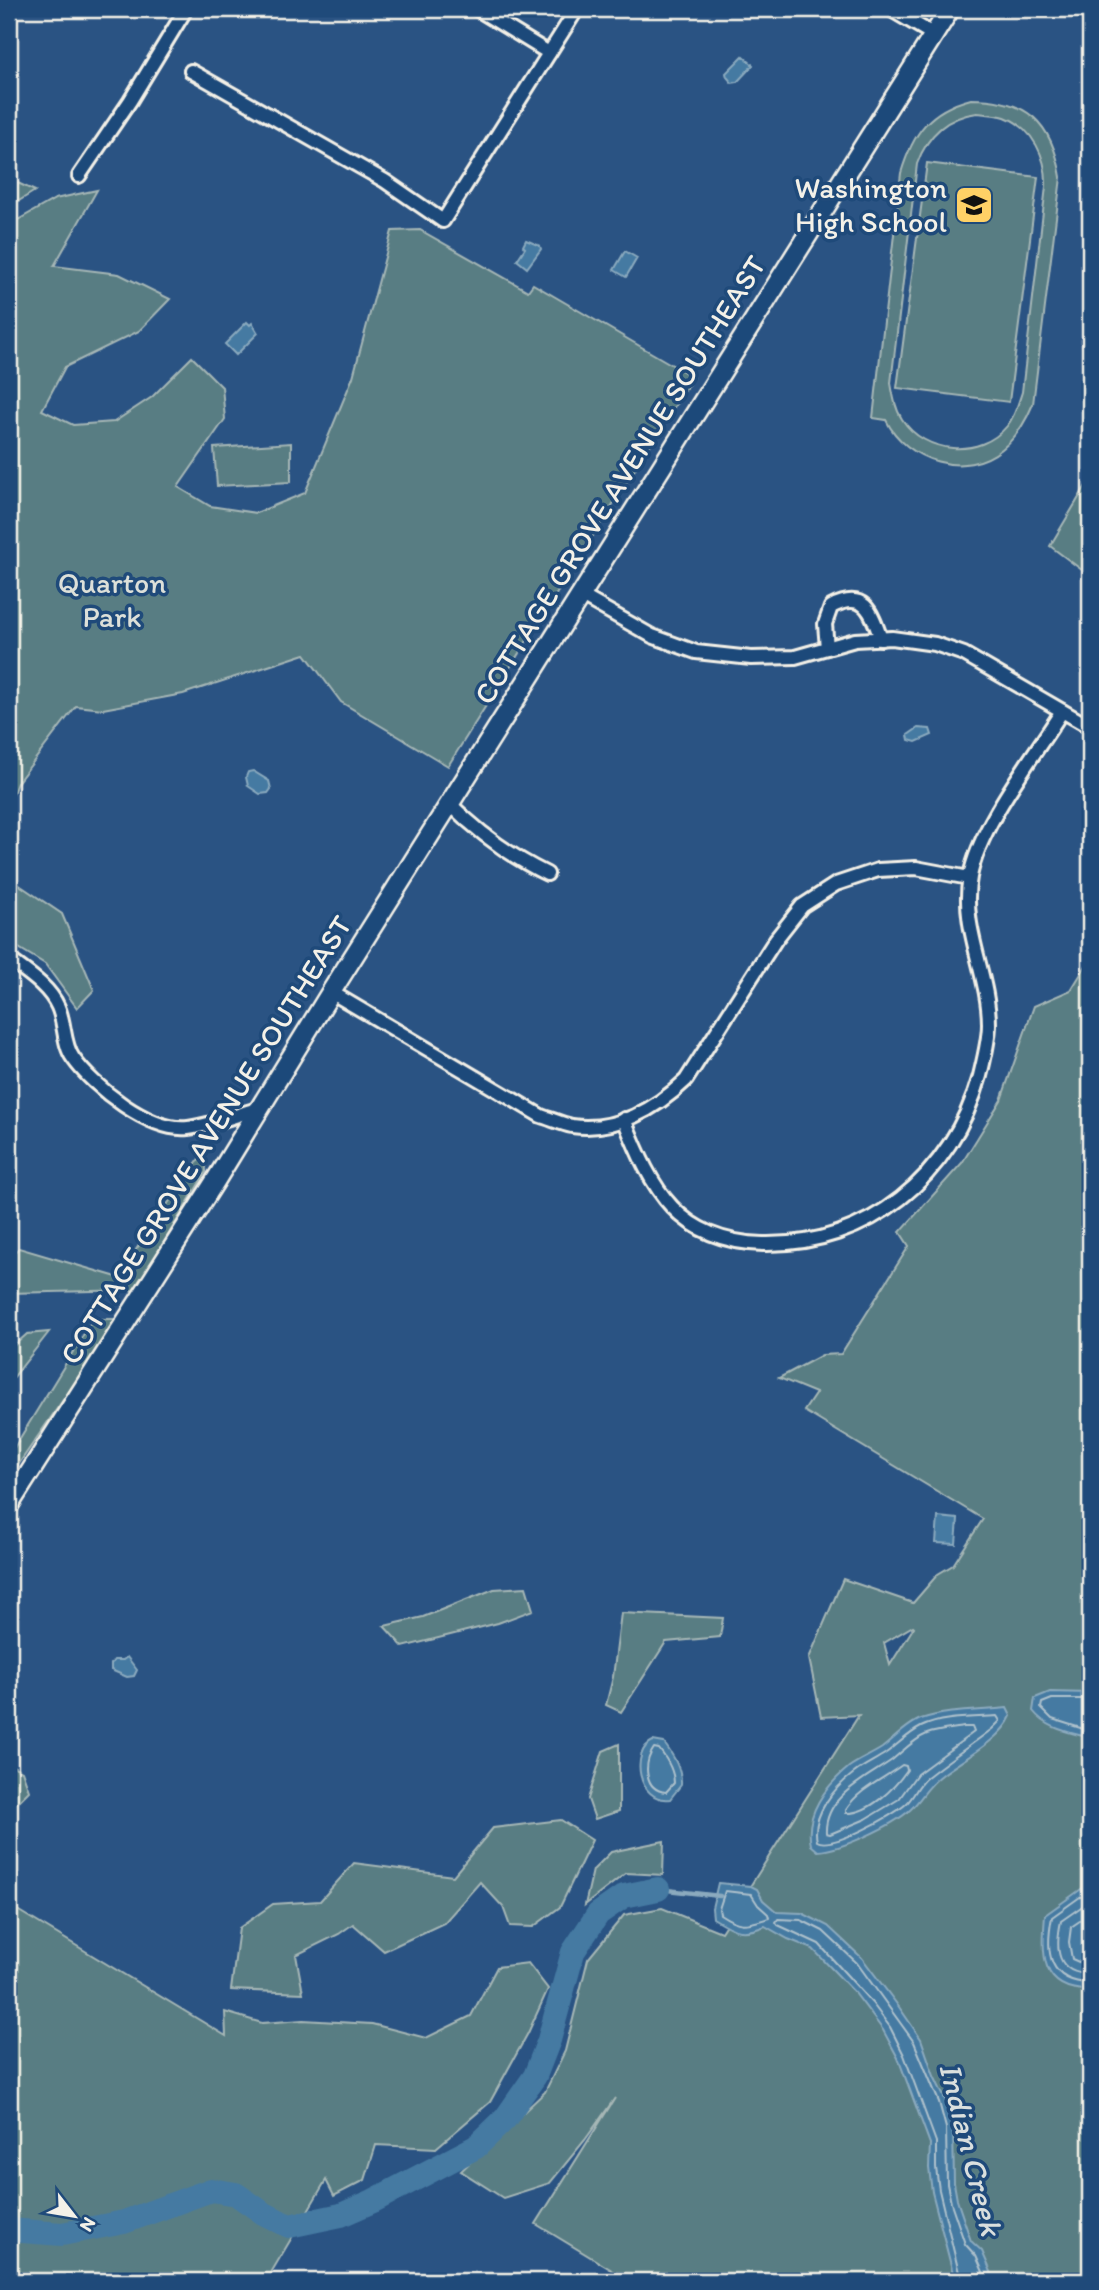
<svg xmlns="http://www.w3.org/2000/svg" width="1099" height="2290" font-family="Itim,sans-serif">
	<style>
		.green { fill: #597d83; stroke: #a6b7b6; stroke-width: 2; fill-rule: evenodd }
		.water { fill: #457aa2; stroke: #8baabe; stroke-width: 2 }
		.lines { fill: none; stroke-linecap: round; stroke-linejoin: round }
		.shore { stroke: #aec1cc; stroke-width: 2 }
		.stream { stroke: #8baabe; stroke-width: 4.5 }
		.river { stroke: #457aa2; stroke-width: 24 }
		.street-casing { stroke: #f4f1e8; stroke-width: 18 }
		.secondary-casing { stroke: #f4f1e8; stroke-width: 23 }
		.street { stroke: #1f4a7a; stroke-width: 12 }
		.secondary { stroke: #1f4a7a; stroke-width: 18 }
		.labels { text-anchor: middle; stroke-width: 7; stroke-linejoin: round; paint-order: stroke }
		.poi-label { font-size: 30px; fill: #f4f1e8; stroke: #1f4a7a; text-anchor: end }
		.street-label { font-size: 30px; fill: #f4f1e8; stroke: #1f4a7a }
		.park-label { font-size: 30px; fill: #dde0d9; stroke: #1f4a7a }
		.water-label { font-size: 32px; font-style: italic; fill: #dadfde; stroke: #1f4a7a }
	</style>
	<rect width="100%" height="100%" fill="#2a5383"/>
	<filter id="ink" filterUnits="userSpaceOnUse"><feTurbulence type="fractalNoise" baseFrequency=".0143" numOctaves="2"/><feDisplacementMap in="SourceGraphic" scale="14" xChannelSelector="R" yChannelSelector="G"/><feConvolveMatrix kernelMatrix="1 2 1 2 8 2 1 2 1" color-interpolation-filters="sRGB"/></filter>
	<g filter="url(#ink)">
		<g class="green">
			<path d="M971,99c56,0 81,23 90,78l-28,227c-7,17 -16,33 -31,45 -37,31 -96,12 -116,-29l-13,-2 28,-245c12,-40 28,-63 70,-74zM977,113c9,1 19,1 28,4 28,11 42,41 41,69l-24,206c-4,12 -7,24 -15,34 -27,33 -83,28 -105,-7 -7,-11 -9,-24 -11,-36l26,-219c10,-28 29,-47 60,-51z"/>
			<path d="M927,163l111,14 -29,225 -112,-14z"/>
			<path d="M9,179l26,12 -26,16z"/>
			<path d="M97,190l-43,76 65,8 51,25 -31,32 -74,36 -23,43 31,15 41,-3 38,-25 40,-40 30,30 3,32 -47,68 32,19 46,7 49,-20 48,-116 39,-146 28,-1 108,61 5,-7 160,93 -245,389 -107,-64 -36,-48 -122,40 -80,15 -27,-3 -59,77 -8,21v-579l46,-26z"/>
			<path d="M291,443v39l-74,4 -3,-38z"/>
			<path d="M1090,479v97l-40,-30z"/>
			<path d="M9,878l53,36 32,76 -17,18 -32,-44 -36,-22z"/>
			<path d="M1090,959v1322h-460l-94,-57 79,-126 -30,42 -35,43 -47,15 -42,-27 84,-79 20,-41 23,-92 36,-44 38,-7 59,24 138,-217 -38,2 -12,-59 34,-79 70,24 25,-29 15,-9 30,-46 -179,-108 12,-18 -37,-15 43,-23 19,-1 68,-108 -9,-14 62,-69 39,-63 33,-94 37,-16zM913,1626l1,1 -24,38 -6,-22z"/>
			<path d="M205,1150l1,22 -71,118 -126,3v-36l10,-9 98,29z"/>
			<path d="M93,1319h26l-110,159v-22z"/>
			<path d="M49,1332l-40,51v-33l18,-16z"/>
			<path d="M526,1587l7,23 -35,13 -95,24 -19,-21 39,-9 71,-28z"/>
			<path d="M621,1613l102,5 -3,19 -54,5 -45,70 -15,-7 7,-28z"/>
			<path d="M619,1744v67l-24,8 -7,-20 15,-48z"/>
			<path d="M9,1764l13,7 7,20 -20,20z"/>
			<path d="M561,1820l31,20 -32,67 -27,20 -23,-1 -7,-19 -23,-25 -36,41 -60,28 -31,-27 -14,10 -43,21 7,38 -72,-3 8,-62 34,-24 47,-3 34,-38 99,13 40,-48z"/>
			<path d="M664,1841l-1,34 -37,-2 -41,32 8,-35 18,-18z"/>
			<path d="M9,1905l217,131 -1,-24 37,11 41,-3 69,4 54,14 45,-22 26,-49 31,-4 20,26 -20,44 -38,69 -54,46 -60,-3 -11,35 -31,16 -8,-16 -54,91 -1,6 7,4h-269z"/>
		</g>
		<g class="water">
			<path d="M743,56l10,9 -16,17 -5,1 -5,-6 -1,-4z"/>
			<path d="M526,240l14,6 1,3 -14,19 -10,-8 8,-12 -2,-2z"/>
			<path d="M625,251l12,7 -11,19 -12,-7z"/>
			<path d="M247,322l3,3 2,-2 6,10 -22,22 -11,-11z"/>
			<path d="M918,728l12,1 2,6 -16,7 -7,-2 -1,-5z"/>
			<path d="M253,771l16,10 2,8 -3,4 -8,1 -12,-8 -2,-9 2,-5z"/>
			<path d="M938,1517l20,2 -2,25 -20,-1z"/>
			<path d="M127,1657l10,13 -3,6 -7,1 -16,-7v-6l3,-4h9z"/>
			<path d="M1050,1692l40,1v45c-21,-6 -43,-9 -57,-27l2,-13z"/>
			<path d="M1007,1708l4,8c-10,24 -48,43 -69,59 -16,12 -20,24 -32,35 -18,16 -69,40 -92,41l-7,-6c-7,-31 15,-59 38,-78 10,-7 22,-12 33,-19 12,-9 25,-24 39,-29 27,-9 58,-8 86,-11z"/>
			<path d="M653,1741l11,2c9,12 18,26 17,42l-11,14c-33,4 -40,-48 -17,-58z"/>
			<path d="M718,1883l33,3 6,3 6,11 14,12 25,1 26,13 34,32 37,49 22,32 13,37 11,23 8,29 1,55 3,17 14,41 11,10 13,30h-40l-23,-89 -3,-24 1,-24 -32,-86 -15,-28 -28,-37 -42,-44 -25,-10 -23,-13c-24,10 -31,5 -52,-8l-1,-10z"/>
			<path d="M1084,1887l6,2v101c-51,1 -48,-37 -45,-75z"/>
		</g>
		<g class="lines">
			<g class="shore">
				<path d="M1090,1699h-38l-10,4 -1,5 11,11 38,12"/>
				<path d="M997,1716l3,5 -8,8c-22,17 -45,32 -66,49 -9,8 -12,19 -20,26 -13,12 -75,46 -89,37 -6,-26 17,-53 37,-68 10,-8 22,-13 32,-20 11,-8 23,-20 35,-26 22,-11 52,-9 76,-11z"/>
				<path d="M964,1727h8l2,5 -57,42 -18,25 -33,20 -36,15 -4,-1c-2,-37 41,-55 66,-73 10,-8 22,-21 35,-26 11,-4 25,-5 37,-7z"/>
				<path d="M654,1748l5,1c8,10 15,21 15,34l-8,9c-22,-2 -23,-28 -12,-44z"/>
				<path d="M902,1765l4,1 1,4c-12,18 -38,44 -61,43v-4c13,-20 37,-30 56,-44z"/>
				<path d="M725,1891l26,3 7,11 10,9 1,4c-23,7 -28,10 -49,-4l-1,-5z"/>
				<path d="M1090,1895l-10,2 -28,20c-7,35 -4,65 38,66"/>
				<path d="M1090,1904l-6,1 -23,16c-6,28 -5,53 29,53"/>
				<path d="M1090,1914l-19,13 -2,15 3,17 9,4 9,1"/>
				<path d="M961,2281l-22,-91 -3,-22v-26l-32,-87 -14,-28 -18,-24 -53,-59 -41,-19 -2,-3 2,-3 23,1 22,11 34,32 57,79 25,60 7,26 1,56 4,19 14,41 11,12 11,25"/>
			</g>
			<path class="stream" d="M658,1889l62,7"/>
			<path class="river" d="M9,2230l53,4 62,-12 87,-32 25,4 27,19 26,13 52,-11 32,-14 103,-54 29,-28 30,-43 14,-36 24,-88 25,-38 26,-18 34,-7"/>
			<defs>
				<g id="street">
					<path d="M477,9l72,44"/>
					<path d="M890,9l44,26"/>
					<path d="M191,71l194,110 58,40 134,-212"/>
					<path d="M79,176l51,-75 56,-92"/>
					<path d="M580,595l72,41 44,16 55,6 44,-1 60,-17 37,-2 43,6 29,10 126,73"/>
					<path d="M827,648l-2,-24 6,-17c33,-17 40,3 50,32"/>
					<path d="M450,804c29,29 60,52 97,70"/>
					<path d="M9,959c17,13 40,27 49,48 7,15 5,37 15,51 20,29 77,74 115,70 24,-3 49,-13 72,-20"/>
					<path d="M331,992l210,124c10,3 21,8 31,10 44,6 84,-17 114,-46l90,-141 26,-33 34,-22 42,-14 38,-2 53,10"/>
					<path d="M624,1119c28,71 54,122 139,125 106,2 189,-68 217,-168 4,-17 9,-36 9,-52 0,-50 -29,-97 -19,-147 9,-51 64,-121 92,-166"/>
				</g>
				<path id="secondary" d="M9,1505l205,-322 117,-191 619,-983"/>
			</defs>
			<use href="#street" class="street-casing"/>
			<use href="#secondary" class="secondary-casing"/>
			<use href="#street" class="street"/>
			<use href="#secondary" class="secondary"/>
		</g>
	</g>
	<defs>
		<symbol id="school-square" viewBox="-11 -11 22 22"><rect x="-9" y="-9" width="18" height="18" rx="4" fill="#ffd166" stroke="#1f4a7a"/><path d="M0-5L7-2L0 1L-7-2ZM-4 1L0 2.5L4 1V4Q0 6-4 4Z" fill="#111"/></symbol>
	</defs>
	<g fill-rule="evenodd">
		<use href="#school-square" x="952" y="183" width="44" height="44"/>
	</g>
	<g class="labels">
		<g class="poi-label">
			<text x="947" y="198">Washington<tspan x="947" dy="34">High School</tspan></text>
		</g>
		<g class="street-label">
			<text transform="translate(620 480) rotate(-58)" y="10">COTTAGE GROVE AVENUE SOUTHEAST</text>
			<text transform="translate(206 1140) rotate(-58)" y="10">COTTAGE GROVE AVENUE SOUTHEAST</text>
		</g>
		<g class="park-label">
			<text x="112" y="593">Quarton<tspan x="112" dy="34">Park</tspan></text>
		</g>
		<g class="water-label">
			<text transform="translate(971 2149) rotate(76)" y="11">Indian Creek</text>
		</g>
	</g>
	<rect width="1099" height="2290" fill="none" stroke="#1f4a7a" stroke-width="35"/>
	<rect x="18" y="18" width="1064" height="2255" fill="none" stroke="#f4f1e8" stroke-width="2.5" filter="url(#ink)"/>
	<g transform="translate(74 2216) rotate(121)" stroke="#1f4a7a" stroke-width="5" paint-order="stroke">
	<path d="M0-5L12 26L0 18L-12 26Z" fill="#f4f1e8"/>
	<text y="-10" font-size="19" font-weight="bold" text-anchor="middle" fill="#f4f1e8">N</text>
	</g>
</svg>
